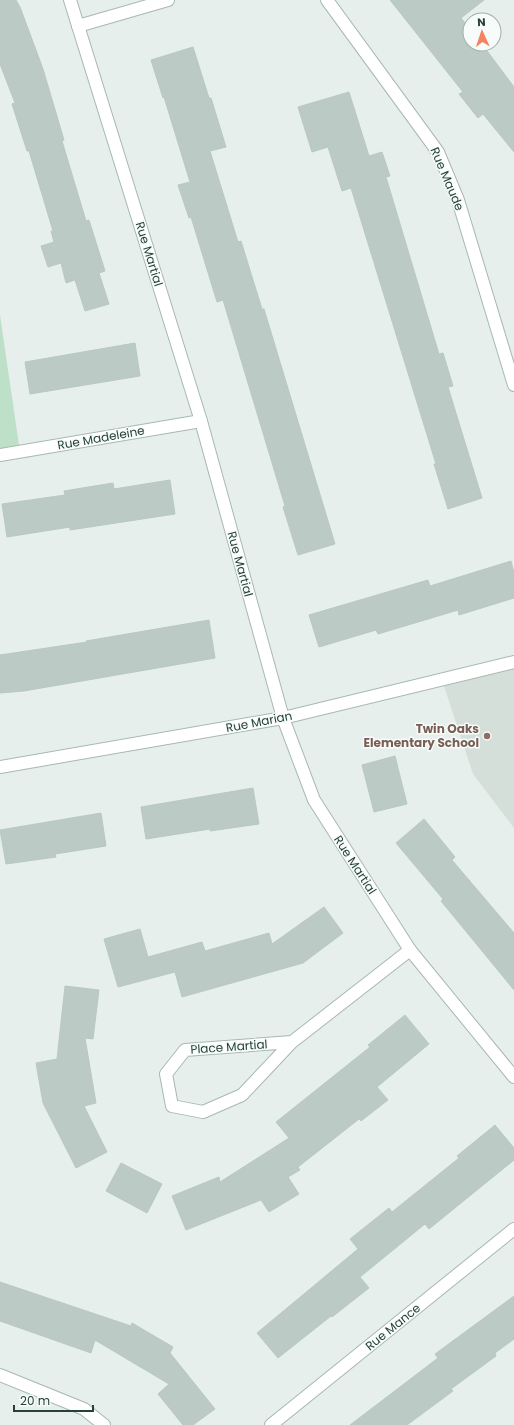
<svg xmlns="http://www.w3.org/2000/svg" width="514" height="1425" font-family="Poppins,sans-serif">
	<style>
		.built { fill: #d4dfda }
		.green { fill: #bfe0c8 }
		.building { fill: #bbcac4; stroke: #b8c9c2 }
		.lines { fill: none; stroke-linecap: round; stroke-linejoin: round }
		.street-casing { stroke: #a8b8b2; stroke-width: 14 }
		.street { stroke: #fff; stroke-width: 12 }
		.education-dot { fill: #8d6e63; stroke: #f7fbf9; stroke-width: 1.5 }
		.labels { text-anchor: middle; stroke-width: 3; stroke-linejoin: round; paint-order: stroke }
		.street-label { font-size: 12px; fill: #24423a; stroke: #f7fbf9 }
		.education-label { font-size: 12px; font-weight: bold; fill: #785e54; stroke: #f7fbf9; text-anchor: end }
	</style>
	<rect width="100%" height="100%" fill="#e6efeb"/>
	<path class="built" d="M514,662v166l-41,-54 -31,-94z"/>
	<path class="green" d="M0,315l20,137 -20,3z"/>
	<g class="building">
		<path d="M0,0h16l4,7 23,62 21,71 -2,1 24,80 3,-1 16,51 -6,2 10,31 -24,7 -10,-31 -9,3 -5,-20 -13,4 -7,-21 13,-4 -3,-11h2l-24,-80h-2l-15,-47 3,-1 -15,-39z"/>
		<path d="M390,0h94l-23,18 9,11v15h12l32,43v65l-31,-38 -5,4 -19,-24 4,-2z"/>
		<path d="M193,47l16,51h2l15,49 -16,4 28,91 3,-1 21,68h2l71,235 -37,11 -15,-48 2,-1 -62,-206 -6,2 -26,-85 -2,1 -11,-33 12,-3 -26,-85 -1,1 -12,-38z"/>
		<path d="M349,92l20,64 13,-4 8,24 -4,1 53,177 4,-1 10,33 -5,1 34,111 -34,11 -14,-45h2l-85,-276 -9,3 -14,-44 -16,5 -14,-45z"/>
		<path d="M135,343l5,33 -110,18 -5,-32z"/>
		<path d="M170,480l5,34 -105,16v-3l-63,10 -5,-33 63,-9 -1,-4 49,-8 1,6z"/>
		<path d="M511,561l3,12v25l-55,17 -1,-5 -80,24 -2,-4 -57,17 -10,-32 119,-35 2,6z"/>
		<path d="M209,620l6,38 -191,33 -24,2v-38l87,-13 -1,-1z"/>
		<path d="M395,756l12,48 -33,8 -12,-47z"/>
		<path d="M253,788l6,36 -49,7v-2l-64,10 -5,-32z"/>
		<path d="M101,813l5,33 -51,8 1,3 -50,7 -6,-34z"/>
		<path d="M424,819l31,38 -3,3 62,73v57l-73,-89 2,-2 -47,-56z"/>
		<path d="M324,907l19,26 -40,30 -121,34 -7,-25 -57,15 -14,-48 36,-10 8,28 54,-15 3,9 64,-18 3,11z"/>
		<path d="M65,986l34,4 -6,49 -8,-1 11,65 -12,3 23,46 -31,16 -33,-65 -7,-40 21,-4z"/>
		<path d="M405,1015l24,29 -52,43 11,13 -27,21 -2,-2 -61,48 2,3 -12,7 11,17 -30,18 -8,-12 -75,30 -14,-34 47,-19 1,5 69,-44 -13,-16 94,-75 -2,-2z"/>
		<path d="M495,1125l19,23v12l-85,69 -4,-5 -65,53 9,11 -37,29 -1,-1 -53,42 -21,-25 101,-84 -8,-10 39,-31 3,4 67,-54 -2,-2z"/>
		<path d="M121,1163l41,21 -15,29 -41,-22z"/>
		<path d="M0,1282l131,44 1,-3 41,24 -3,6 45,56 -22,16h-10l-25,-31 11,-10 -74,-44 -4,13 -91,-32z"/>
		<path d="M514,1296v43l-19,14 1,3 -45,33 2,2 -46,34h-57l88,-67 -3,-4z"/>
	</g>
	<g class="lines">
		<defs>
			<g id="street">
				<path d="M70,0l131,421 82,297 31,82 96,150 104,127"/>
				<path d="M327,0l111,152 20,48 56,185"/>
				<path d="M78,26l90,-26"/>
				<path d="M0,455l201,-34"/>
				<path d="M0,767l283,-49 231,-56"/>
				<path d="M292,1042l-107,8 -19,24 6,32 31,6 39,-17 50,-53 118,-92"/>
				<path d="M0,1375l84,34 20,16"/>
				<path d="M271,1425l243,-196"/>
			</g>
		</defs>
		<use href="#street" class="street-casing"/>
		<use href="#street" class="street"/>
	</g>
	<circle class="education-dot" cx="487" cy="736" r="4"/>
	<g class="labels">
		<g class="street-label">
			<text transform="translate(447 179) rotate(67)" y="4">Rue Maude</text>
			<text transform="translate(149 254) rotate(73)" y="4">Rue Martial</text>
			<text transform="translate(101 438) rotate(-10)" y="4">Rue Madeleine</text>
			<text transform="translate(240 564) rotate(75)" y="4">Rue Martial</text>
			<text transform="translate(259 722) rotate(-11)" y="4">Rue Marian</text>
			<text transform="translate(355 865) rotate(57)" y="4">Rue Martial</text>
			<text transform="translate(229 1047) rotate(-4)" y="4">Place Martial</text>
			<text transform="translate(393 1327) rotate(-39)" y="4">Rue Mance</text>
		</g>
		<g class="education-label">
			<text x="479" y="733">Twin Oaks<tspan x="479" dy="14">Elementary School</tspan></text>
		</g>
	</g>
	<g transform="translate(482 32) rotate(357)"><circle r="19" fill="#f7fbf9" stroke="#a3b1ad"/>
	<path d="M0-3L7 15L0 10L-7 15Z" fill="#f4845f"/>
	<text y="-6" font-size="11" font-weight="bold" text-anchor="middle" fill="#24423a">N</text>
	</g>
	<path d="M14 1405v6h79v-6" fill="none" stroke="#24423a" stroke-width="2"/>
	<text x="20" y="1405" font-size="12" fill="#24423a" stroke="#f7fbf9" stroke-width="3" paint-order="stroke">20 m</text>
</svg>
